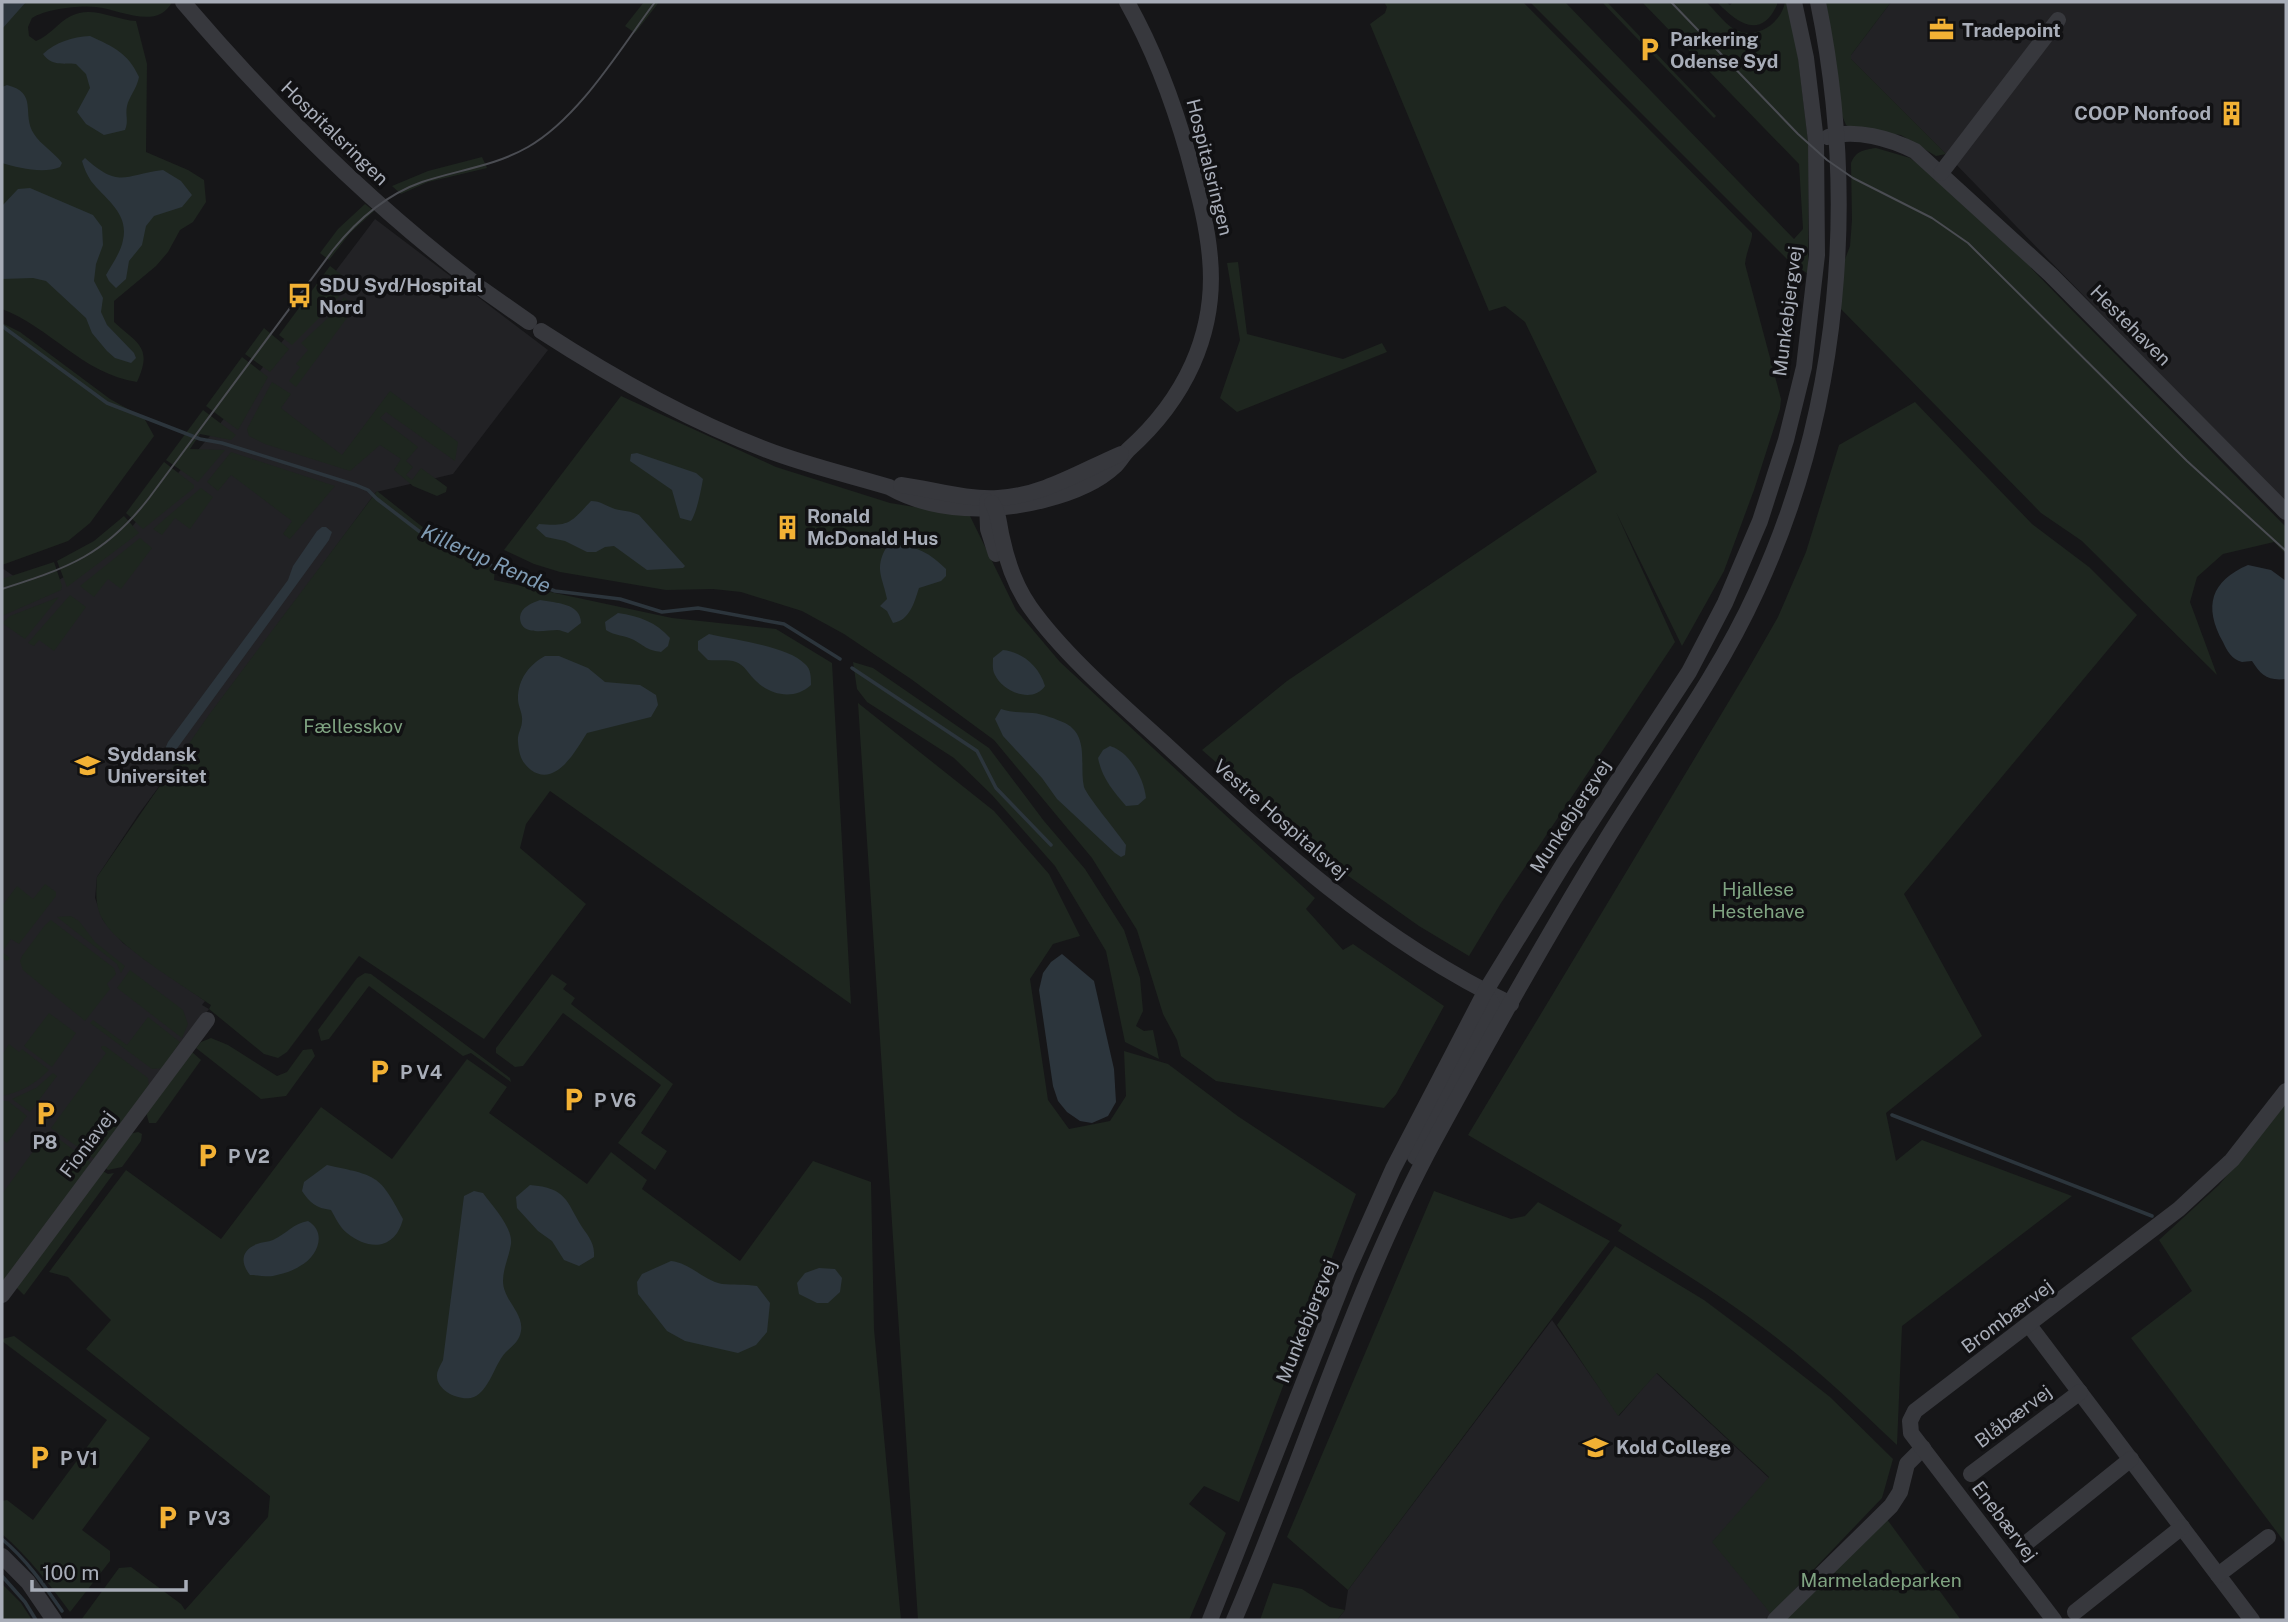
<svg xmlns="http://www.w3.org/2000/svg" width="2288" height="1622" font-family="'Public Sans',sans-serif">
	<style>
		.built { fill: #222225 }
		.green { fill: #1e261f }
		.water { fill: #2c353c }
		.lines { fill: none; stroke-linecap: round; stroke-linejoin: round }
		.stream { stroke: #2c353c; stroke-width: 3.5 }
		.minor { stroke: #37383d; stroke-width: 16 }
		.tram { stroke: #4a4c52; stroke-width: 2 }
		.labels { text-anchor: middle; stroke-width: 7; stroke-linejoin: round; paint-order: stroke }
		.poi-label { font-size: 19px; font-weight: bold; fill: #a8adb8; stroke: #111113; text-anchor: start }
		.street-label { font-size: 19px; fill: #a8adb8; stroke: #111113 }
		.park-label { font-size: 19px; fill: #7fa381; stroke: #111113 }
		.water-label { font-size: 21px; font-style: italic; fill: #7f9bb3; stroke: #111113 }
	</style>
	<rect width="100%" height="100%" fill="#161618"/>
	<g class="built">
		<path d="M1891,2h395v502l-340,-350 -95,-95v-4z"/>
		<path d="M375,219l173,131 -95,124 -77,18 -238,323 -41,62 -2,21 8,22 20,23 82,58 -3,4 7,4 -207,277v-718l36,25 79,-49 99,-115z"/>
		<path d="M1552,1320l67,96 37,-43 113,105 2,136 -7,6h-427l8,-10 3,-20z"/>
	</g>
	<g class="green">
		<path d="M2,2h170c-15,29 -53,7 -76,5 -17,-2 -50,2 -64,11l-4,9 1,9 7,5c15,-6 21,-18 35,-25 21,-11 44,4 65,5l11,43 -1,88 42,18 16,10 2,22 -13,20 -13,8 -12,22 -12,14 -42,35v21c24,22 39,25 23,60 -54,-8 -87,-55 -135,-73z"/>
		<path d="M644,2h15l-24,31 -10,-7z"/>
		<path d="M1384,2h139l229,231c1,6 -6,19 -7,31l36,135 -1,10 -26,81 -30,81 -42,75 -66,-134 59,130 -174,261 -32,53 -50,-30 -82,-58 -135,-118 85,-69 310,-209 -72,-150 -20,-16 -16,5 -119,-287 15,-11 2,-6z"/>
		<path d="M1530,2h35l229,237 9,-10 -4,-65 -157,-162h64c9,8 18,21 28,27 22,12 47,-5 51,-27h3l8,37 13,110 -1,125 -21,-15z"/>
		<path d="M1602,2h5l109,114 -2,2z"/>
		<path d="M1717,2h9l4,3 3,-3h44v3c-17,36 -41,17 -60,-3z"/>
		<path d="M1826,2h65l-40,53v4l95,95 -10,2 -35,-21 -47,-5 -8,-5 -5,-12z"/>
		<path d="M1876,148l34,10 17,12 105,95 -1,3 34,35 221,224v27l-12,-12 -51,12 -26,23 -7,25 27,73 -135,-134 -41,-28 -201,-205 4,-46 6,-16 2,-26 -1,-57c5,-12 12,-13 25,-15z"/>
		<path d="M482,157l5,11 -59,14 -27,12 -9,-8 36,-15z"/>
		<path d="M365,204l9,7 -24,22 -21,27 -9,-7 18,-24z"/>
		<path d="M1238,262l9,72 96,25 39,-16 5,9 -150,60 -17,-14 20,-58 -13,-77z"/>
		<path d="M330,266l17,13 2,5 -19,23 -38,38 -13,-10z"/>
		<path d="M344,297l11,10 -59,80 -7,-6 11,-14 -4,-3 12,-14 -7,-7 29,-27z"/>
		<path d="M2,323l18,9 90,67 34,19 10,18 -64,87 -22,18 -66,24z"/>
		<path d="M264,328l25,21 -19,23 -25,-18z"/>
		<path d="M242,357l26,20 -30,53 -32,-24z"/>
		<path d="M272,382l19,12 -10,14 61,47 48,-64 68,51 -3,19 -69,-49 -6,6 38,29 -12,14 7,6 -7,8 6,5 9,-12 26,19 -1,5 -9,4 -24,-10 -19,-16 7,-11 -21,-14 -30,26 -85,-27 -16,-8 -2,-7z"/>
		<path d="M621,396l155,71 114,36 80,13 46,94 44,52 255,236 -9,11 37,41 10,-6 91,62 -48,88 -12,14 -168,-27 -35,-25 -4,-16 -14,-26 -26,-84 -45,-72 -98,-118 -83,-61 -67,-45 -42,-23 -61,-19 -28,-3 -47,1 -106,-18 -26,-8 -30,-14z"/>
		<path d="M1915,402l117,122 57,43 48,48 -233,279 78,142 -96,77 10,48 26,-21 150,56 -170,130 -5,119c-41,-39 -82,-78 -128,-113 -48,-37 -100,-68 -151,-101l4,-6 -154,-90 278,-462 32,-56 28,-65 33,-107z"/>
		<path d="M203,410l33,25 -5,5 -31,-6 -10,15 35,1 -27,32 -32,-22z"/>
		<path d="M231,452l104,34 -45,53 -7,-5 9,-13 -61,-46 -13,16 -11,-9z"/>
		<path d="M164,462l30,23v3l-51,41 -17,-16z"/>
		<path d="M201,488l12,9 -23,32 -15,-11 -13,17 -9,-6z"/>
		<path d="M377,491l62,49 56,27 -1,13 178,38 104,11 56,34 19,341 -301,-213 -24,33 -6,24 66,56 -102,135 -125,-83 -72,96 -9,6 -14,-4 -55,-45 2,-4c-27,-19 -93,-58 -108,-85 -8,-13 -7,-28 -6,-43l111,-161z"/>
		<path d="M124,516l15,17 -72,54 -10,-26 37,-20z"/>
		<path d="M140,538l12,10 -31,41 -13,-10 -14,18 -14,-11z"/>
		<path d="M54,562l8,24 -1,4 -59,26v-37z"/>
		<path d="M70,595l16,12 -32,44 -15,-11 -5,6 -6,-3z"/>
		<path d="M59,597l-34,42 -23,-16 8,-7z"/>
		<path d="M853,662l20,6 116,80 55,73 41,48 39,61 16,48 3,33 -7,15 8,5 9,-1 6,29 -34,-17 -19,-91 -51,-85 -63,-71 -38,-37 -87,-56 -10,-13z"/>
		<path d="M858,703l136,108 55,63 31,62 -27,8 -23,35 18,121 21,29 41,-8 16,-25 -2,-45 44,13 71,53 117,77 -117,308 -35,-16 -15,18 37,29 -37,87h-271z"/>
		<path d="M45,884l11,8v4l-37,48 -8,-5 -9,13 8,6 -3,3 -5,-4v-51l15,-20 16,13z"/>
		<path d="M71,916l8,5 16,21 30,24 -4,7 -4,-9 -60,-47z"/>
		<path d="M51,920l63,48 2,6 -9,10 3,5 -25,32 -62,-51 -3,-9 2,-5 23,-31z"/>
		<path d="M130,970l53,40 5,14 -6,14 -65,-50z"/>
		<path d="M365,973l6,1 139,104 1,4 -40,-29 -8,3 -94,-70 -40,53 -8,2 -3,-11 39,-52z"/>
		<path d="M552,974l15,10 -4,5 12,9 -4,6 102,80 -32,49 26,18 -12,19 -37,-27 43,-58 -98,-72 -40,53 -8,1 -19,-14v-5z"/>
		<path d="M49,1013l27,20 -24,34 -28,-21z"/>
		<path d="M148,1017l32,25 -17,26 -11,1 -62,-46 3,-3 34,25z"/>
		<path d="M211,1038l17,7 49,31 10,-4 16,-22 9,-1 3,7 -29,40 -25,3 -65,-51 5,-6z"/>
		<path d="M9,1044l10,8 3,-3 27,21c-14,14 -28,22 -47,26v-41z"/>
		<path d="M102,1046h3l43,32 1,11 -53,71 -45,-32 55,-75 -5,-5z"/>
		<path d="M192,1052l9,8 -45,63h-7l-3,-11z"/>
		<path d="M467,1059l40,28 -18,26 98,71 24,-32 36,28 -5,9 98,72 73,-100 58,21 3,147 27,291h-820l38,-52 12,-1 50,37 4,6 83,-93 2,-21 -184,-147 25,-29 -43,-43 -19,-5 77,-102 95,69 100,-132 71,52z"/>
		<path d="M53,1073l4,3 -27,36 -18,-13 24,-11z"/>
		<path d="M2,1101h6l19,15 -20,27 -5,-4z"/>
		<path d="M2286,1104v440l-155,-206 61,-47 -33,-51 60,-55z"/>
		<path d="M48,1131l45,33 -91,122v-92z"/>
		<path d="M138,1132l4,2 -1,7 -19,26 -14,3 -4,-3 25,-33z"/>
		<path d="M101,1170l7,4 6,-1 -90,122 -8,-8z"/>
		<path d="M1434,1191l77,28 14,-3 13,-14 72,39 -262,349 -61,-53z"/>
		<path d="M1615,1246l89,54 56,42 70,55 63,62 -11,39 -111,116 -59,-72 57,-65 -112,-104 -39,43 -61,-91z"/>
		<path d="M14,1336l136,102 -68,92 28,21v10l-40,51c-21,-28 -41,-55 -68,-78v-33l5,-1 26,20 74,-100 -105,-79v-2z"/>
		<path d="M1886,1518l75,102h-182z"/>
		<path d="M1273,1583l29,6 28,18 15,3 -8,10h-77z"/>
		<path d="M2,1584l19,19 11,17h-30z"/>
	</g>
	<g class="water">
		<path d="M2,2h24l-24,27z"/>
		<path d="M90,36c24,11 38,17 49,41 -2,11 -10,20 -12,29 -2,9 2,15 -2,24l-21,5 -18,-11 -9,-12 13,-24 -4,-14 -10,-10c-13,-1 -25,2 -33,-10 13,-12 29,-17 47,-18z"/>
		<path d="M7,85c32,8 14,29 27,49 7,11 20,18 28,29l-2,4c-16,7 -42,1 -58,-4v-76z"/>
		<path d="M85,158c35,31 38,17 78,12l18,11 11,14 -10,12 -28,9 -8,10 -4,19 -13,16 -3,18 -10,9 -7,-7 -3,-6c6,-11 15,-23 17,-35 6,-27 -17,-40 -32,-59 -4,-6 -7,-13 -9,-20z"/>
		<path d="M30,188l63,27 9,12 1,18 -7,19 -2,17 9,17 -2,14 6,13 27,28 2,5 -5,5 -16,-5 -8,-7 -15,-18 -6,-15 -40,-37 -13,-3 -31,1v-73l16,-17z"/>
		<path d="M637,453l59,20 7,6c-2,11 -6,33 -12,42l-11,-3 -8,-28 -42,-29 1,-7z"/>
		<path d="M591,501c10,0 15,5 24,8 8,2 16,2 24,6l46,51 -2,2 -36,2 -33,-24 -9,1 -9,5h-9l-22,-11 -19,-4 -10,-9 3,-4c31,3 32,-2 52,-23z"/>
		<path d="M322,527h4l6,5 -3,8 -156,214 -4,3 -3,-2 -1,-6 3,-7 120,-162 5,-14 24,-35z"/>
		<path d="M895,545c21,0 36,9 51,24v7l-5,5 -22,7c-5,15 -9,32 -26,35l-6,-12 -7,-5 7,-7c-4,-21 -13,-30 -1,-51z"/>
		<path d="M2248,565l23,5 15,11v98c-19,2 -25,-4 -34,-18 -4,0 -7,1 -10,1 -10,-2 -16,-13 -19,-20 -20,-36 -12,-61 25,-77z"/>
		<path d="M540,600c16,3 41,3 41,23l-13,10c-4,-1 -7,-3 -11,-3 -11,0 -37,7 -37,-13 1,-10 12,-14 20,-17z"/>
		<path d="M618,613c21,3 38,9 52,25l-2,8 -7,6c-14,-2 -15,-5 -27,-12 -9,-5 -19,-4 -28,-10l-1,-8z"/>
		<path d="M709,634c25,6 79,12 96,30 6,5 6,13 6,21 -16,15 -40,11 -55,-4 -7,-6 -11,-16 -20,-19 -8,-3 -20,-1 -28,-2l-10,-10v-9z"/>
		<path d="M1003,650c19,2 36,16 42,36 -12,18 -42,6 -50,-11 -3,-5 -2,-11 -2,-17z"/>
		<path d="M545,656h14l29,12 17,14 35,3 16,10 2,10 -7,12 -64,16c-11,17 -31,55 -56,37 -10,-8 -12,-16 -13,-28 -1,-8 4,-14 4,-21 1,-7 -4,-15 -4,-22 0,-20 11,-34 27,-43z"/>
		<path d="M1001,709c11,4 21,3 32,4 10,1 23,6 32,10 25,13 14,42 19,64 3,9 34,46 42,58l-1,10 -4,2 -6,-4 -58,-54 -15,-21 -39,-42 -8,-17z"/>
		<path d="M1110,746c20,6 34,33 36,52l-8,7 -12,1c-13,-15 -24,-28 -28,-48l5,-8z"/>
		<path d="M1062,954l32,27 20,88 2,33 -8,14 -16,7 -12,-2 -13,-9 -9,-11 -5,-15 -14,-96 4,-17 8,-11z"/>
		<path d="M327,1165c49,11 52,8 76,54 -8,31 -34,32 -56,14 -7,-5 -12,-16 -16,-23 -15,-2 -21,-7 -29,-19l2,-9z"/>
		<path d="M530,1185c37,3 36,16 52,42 7,10 13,17 12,30l-15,9 -15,-6 -12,-19 -14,-10 -21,-23 -1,-11z"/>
		<path d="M474,1191l9,2c9,13 30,34 28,51 -2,13 -8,24 -8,37 0,19 21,32 18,50 -2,13 -13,17 -19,26 -8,11 -14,34 -28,40 -13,5 -38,-6 -37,-22 0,-4 4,-11 6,-15l21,-164z"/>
		<path d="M308,1221c20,12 9,36 -8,45 -7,5 -18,8 -27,10 -7,1 -15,-1 -23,-1 -10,-12 -9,-25 7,-31 5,-2 11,-2 16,-4 13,-6 21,-17 35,-19z"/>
		<path d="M671,1261c19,2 32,19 51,23 11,1 23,0 35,2l13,17 -3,29 -11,13 -18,8 -53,-12 -18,-10 -29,-37 -1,-12 5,-8z"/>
		<path d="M819,1268l16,1 7,9 -2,14 -12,11h-11l-18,-9 -2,-11 8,-10z"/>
	</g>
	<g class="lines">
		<g class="stream">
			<path d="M2,326l105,77 93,36 22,4 134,42 12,5 9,9 47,36 91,41 40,15 65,8 42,13 36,-4 86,16 56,35"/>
			<path d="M852,668l125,83 19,37 55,57"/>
			<path d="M1892,1115l260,101"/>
			<path d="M2,1539c25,21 42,46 60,72"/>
			<path d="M2,1576l23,26 11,18"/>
		</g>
		<g class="minor">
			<path d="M183,2c87,102 182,197 289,279"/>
			<path d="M1828,137c27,-9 63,2 87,14l136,124 235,237"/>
			<path d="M1941,173l117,-153"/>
			<path d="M482,289l47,33"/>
			<path d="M541,331c71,46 146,89 226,119 39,15 82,25 122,37 46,26 104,26 155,13 24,-6 52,-16 71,-34 5,-5 8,-11 13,-16 56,-50 89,-116 82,-192 -3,-36 -13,-70 -22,-104 -15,-53 -34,-104 -61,-152"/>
			<path d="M901,485c31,4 65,15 97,13 44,-2 83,-27 123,-44"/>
			<path d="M987,501l1,28 8,25"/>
			<path d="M992,503c7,10 7,23 10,35 5,24 14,49 28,69 34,48 90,96 134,136 108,100 213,197 347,261"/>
			<path d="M1415,1157l21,-46 55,-101 1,-6 -7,-12"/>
			<path d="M2,1295l205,-275"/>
			<path d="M2029,1325l223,295"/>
			<path d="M1971,1474l109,-82"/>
			<path d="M2024,1545l107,-86"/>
			<path d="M2,1556l26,26 26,38"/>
			<path d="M2218,1575l50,-38"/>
			<path d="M2075,1612l107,-85"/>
			<path d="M1210,1620l137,-348 46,-103 92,-177 79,-129 125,-191 36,-69 35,-82 26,-81 18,-73 13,-112 -1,-114 -10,-83 -12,-56"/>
			<path d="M1234,1620c69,-159 118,-328 201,-481 56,-103 114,-207 176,-307 50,-80 107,-156 146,-242 84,-182 101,-393 61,-588"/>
			<path d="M1775,1620l116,-114 9,-14 7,-28 16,-16"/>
			<path d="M2054,1620l-143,-187 -1,-12 5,-10 264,-202 53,-49 54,-69"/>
		</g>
		<g class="tram">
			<path d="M1671,2l127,132 29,26 26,18 79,40 36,25 219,218 99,90"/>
			<path d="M2,589c66,-21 103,-34 147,-91l184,-248c24,-30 52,-55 89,-68 36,-12 73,-16 106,-35 52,-30 92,-98 127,-145"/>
		</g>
	</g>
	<defs>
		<symbol id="office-bare" viewBox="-9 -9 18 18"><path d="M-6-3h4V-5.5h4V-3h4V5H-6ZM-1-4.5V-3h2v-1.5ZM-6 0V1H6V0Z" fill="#f2b134" stroke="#111113" stroke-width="2.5" paint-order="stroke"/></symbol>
		<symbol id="parking-bare" viewBox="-9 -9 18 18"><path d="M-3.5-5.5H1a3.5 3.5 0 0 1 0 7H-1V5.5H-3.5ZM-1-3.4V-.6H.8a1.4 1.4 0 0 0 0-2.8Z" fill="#f2b134" stroke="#111113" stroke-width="2.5" paint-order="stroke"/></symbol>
		<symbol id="building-bare" viewBox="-9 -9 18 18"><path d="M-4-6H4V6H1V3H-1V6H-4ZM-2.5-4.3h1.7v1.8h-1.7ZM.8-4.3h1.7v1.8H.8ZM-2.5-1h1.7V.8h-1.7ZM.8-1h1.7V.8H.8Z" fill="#f2b134" stroke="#111113" stroke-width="2.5" paint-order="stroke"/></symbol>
		<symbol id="bus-bare" viewBox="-9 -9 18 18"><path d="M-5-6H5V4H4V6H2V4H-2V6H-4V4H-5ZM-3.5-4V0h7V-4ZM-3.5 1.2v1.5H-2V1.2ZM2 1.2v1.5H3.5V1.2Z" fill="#f2b134" stroke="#111113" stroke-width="2.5" paint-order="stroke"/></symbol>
		<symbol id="university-bare" viewBox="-9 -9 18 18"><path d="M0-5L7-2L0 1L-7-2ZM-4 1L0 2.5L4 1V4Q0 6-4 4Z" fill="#f2b134" stroke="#111113" stroke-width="2.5" paint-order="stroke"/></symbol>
	</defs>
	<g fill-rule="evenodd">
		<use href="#office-bare" x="1924" y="12" width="35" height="35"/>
		<use href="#parking-bare" x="1632" y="32" width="35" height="35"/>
		<use href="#building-bare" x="2214" y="96" width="35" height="35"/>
		<use href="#bus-bare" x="282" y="278" width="35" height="35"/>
		<use href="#building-bare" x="770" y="510" width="35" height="35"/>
		<use href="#university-bare" x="70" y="748" width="35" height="35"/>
		<use href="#parking-bare" x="362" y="1054" width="35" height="35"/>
		<use href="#parking-bare" x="556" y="1082" width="35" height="35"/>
		<use href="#parking-bare" x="28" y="1096" width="35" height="35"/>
		<use href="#parking-bare" x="190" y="1138" width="35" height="35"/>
		<use href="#university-bare" x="1578" y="1430" width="35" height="35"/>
		<use href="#parking-bare" x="22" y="1440" width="35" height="35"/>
		<use href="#parking-bare" x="150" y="1500" width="35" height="35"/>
	</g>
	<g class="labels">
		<g class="poi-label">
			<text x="1962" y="37">Tradepoint</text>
			<text x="1670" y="46">Parkering<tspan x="1670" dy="22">Odense Syd</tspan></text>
			<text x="2211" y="120" text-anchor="end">COOP Nonfood</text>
			<text x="319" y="292">SDU Syd/Hospital<tspan x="319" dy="22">Nord</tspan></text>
			<text x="807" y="523">Ronald<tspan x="807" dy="22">McDonald Hus</tspan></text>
			<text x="107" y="761">Syddansk<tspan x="107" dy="22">Universitet</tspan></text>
			<text x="400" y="1079">P V4</text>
			<text x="594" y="1107">P V6</text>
			<text x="45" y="1149" text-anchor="middle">P8</text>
			<text x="228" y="1163">P V2</text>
			<text x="1616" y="1454">Kold College</text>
			<text x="60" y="1465">P V1</text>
			<text x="188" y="1525">P V3</text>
		</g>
		<g class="street-label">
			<text transform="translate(335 133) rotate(44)" y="7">Hospitalsringen</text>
			<text transform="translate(1210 167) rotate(76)" y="7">Hospitalsringen</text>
			<text transform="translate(1787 311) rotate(-83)" y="7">Munkebjergvej</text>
			<text transform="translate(2131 325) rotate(45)" y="7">Hestehaven</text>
			<text transform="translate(1570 816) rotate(-57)" y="7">Munkebjergvej</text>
			<text transform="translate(1281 819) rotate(41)" y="7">Vestre Hospitalsvej</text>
			<text transform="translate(87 1144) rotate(-53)" y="7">Fioniavej</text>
			<text transform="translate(2007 1316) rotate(-37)" y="7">Brombærvej</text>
			<text transform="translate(1306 1321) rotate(-68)" y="7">Munkebjergvej</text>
			<text transform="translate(2013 1416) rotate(-37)" y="7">Blåbærvej</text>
			<text transform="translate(2005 1521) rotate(53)" y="7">Enebærvej</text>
		</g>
		<g class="park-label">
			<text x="353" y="733">Fællesskov</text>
			<text x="1758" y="896">Hjallese<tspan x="1758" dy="22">Hestehave</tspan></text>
			<text x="1881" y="1587">Marmeladeparken</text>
		</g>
		<g class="water-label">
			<text transform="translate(486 559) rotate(24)" y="7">Killerup Rende</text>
		</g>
	</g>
	<rect width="2288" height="1622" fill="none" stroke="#a8adb8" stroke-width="7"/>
	<path d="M32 1580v10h154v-10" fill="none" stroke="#a8adb8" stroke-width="3.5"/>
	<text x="42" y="1580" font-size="21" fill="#a8adb8" stroke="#111113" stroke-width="5" paint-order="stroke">100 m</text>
</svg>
